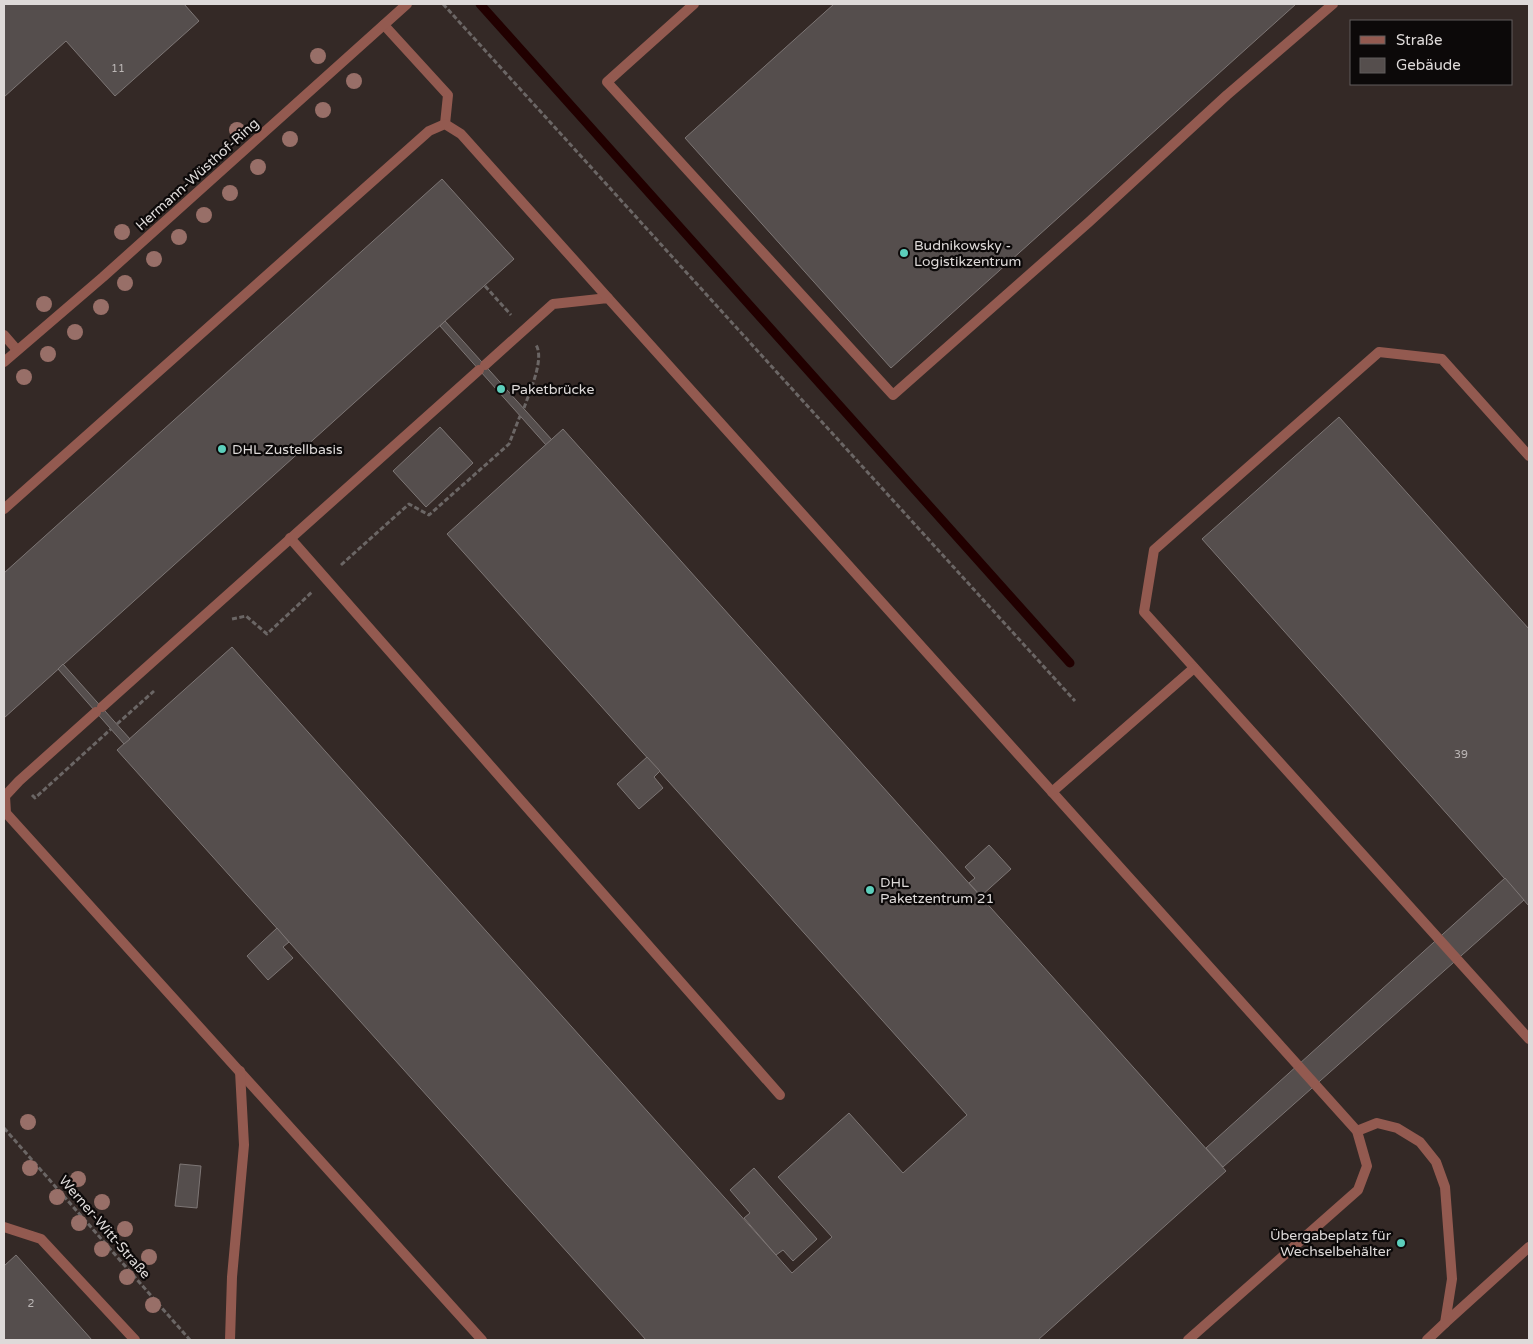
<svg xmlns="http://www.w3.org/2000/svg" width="1533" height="1344" font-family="'Varela Round',sans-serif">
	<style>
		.built { fill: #342926; fill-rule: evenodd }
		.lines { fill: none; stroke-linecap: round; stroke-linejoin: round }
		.stream { stroke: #210000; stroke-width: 9 }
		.building { fill: #554e4d; stroke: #7d7675 }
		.path { stroke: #6b6665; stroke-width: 3; stroke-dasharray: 5 2.5; stroke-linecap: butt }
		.lane { stroke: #935a50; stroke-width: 10 }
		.street { stroke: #935a50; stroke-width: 10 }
		.tree { fill: #986f68 }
		.poi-dot { fill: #5ccebb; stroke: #0c0909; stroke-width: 2 }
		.labels { text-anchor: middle; stroke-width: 4.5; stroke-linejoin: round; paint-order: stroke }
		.number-label { font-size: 11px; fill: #bcb7b6 }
		.street-label { font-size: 14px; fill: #dedad9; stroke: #0c0909 }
		.poi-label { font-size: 14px; fill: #dedad9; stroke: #0c0909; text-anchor: start }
	</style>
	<rect width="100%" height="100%" fill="#251f1e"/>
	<path class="built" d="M4,4h1525v1336h-1525zM1352,21h160v63h-160z"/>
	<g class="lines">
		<path class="stream" d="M480,4l590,659"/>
	</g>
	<g class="building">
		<path d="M4,4h180l15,17 -84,75 -49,-55 -62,56z"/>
		<path d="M834,4h462l-405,364 -206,-230z"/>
		<path d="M442,179l72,80 -510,459v-145z"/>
		<path d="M445,321l107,119 -6,5 -106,-119z"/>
		<path d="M1339,417l190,212v277l-327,-367z"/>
		<path d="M440,427l33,36 -47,44 -33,-36z"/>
		<path d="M563,429l663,742 -188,169h-392l-529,-590 115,-103 560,626 40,-36 -54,-60 71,-64 54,60 64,-58 -520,-581z"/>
		<path d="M63,664l67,75 -6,5 -66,-75z"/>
		<path d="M647,757l13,14 -6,6 9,11 -24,21 -22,-25z"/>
		<path d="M989,845l22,24 -30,27 -12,-13 6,-5 -10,-11z"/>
		<path d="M1505,878l19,22 -301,267 -17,-19z"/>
		<path d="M277,928l12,14 -6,5 10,11 -25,22 -21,-24z"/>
		<path d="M180,1164l21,2 -4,42 -22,-2z"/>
		<path d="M754,1168l63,71 -24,22 -10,-11 -7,5 -32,-37 6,-5 -20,-23z"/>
		<path d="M16,1255l76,85h-88v-74z"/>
	</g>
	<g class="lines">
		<g class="path">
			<path d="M443,4l632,697"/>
			<path d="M485,286l26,29"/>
			<path d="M524,408c5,-15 21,-49 12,-63"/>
			<path d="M341,565l68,-61 20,11 80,-71 11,-28"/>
			<path d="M232,619l14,-3 21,18 45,-42"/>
			<path d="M117,724l37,-33"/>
			<path d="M32,795l3,3 76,-69"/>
			<path d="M4,1128l186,212"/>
		</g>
		<g class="lane">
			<path d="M694,4l-87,78 286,313 196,-173 138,-127 106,-91"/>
			<path d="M384,25l64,70 -3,29"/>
			<path d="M4,335l13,15"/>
			<path d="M485,365l68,-61 55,-6 749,833 10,35 -9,24 -170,150"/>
			<path d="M1529,456l-87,-97 -63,-7 -225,198 -10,62 385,427"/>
			<path d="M4,509l425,-378 16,-7 16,10 147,164"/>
			<path d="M290,538l490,557"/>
			<path d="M102,707l377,-337"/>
			<path d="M96,712l-77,69 -14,15 1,17 476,527"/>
			<path d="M1052,792l142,-124"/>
			<path d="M1357,1131l20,-8 20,5 23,14 16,20 9,25 7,92 -7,44 -18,17"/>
			<path d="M4,1227l37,12 94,101"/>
			<path d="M1445,1323l84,-76"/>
			<path d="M230,1340l2,-63 12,-132 -4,-74"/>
		</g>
		<path class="street" d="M4,362l99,-85 304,-273"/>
	</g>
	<g class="tree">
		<circle cx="318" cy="56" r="8"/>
		<circle cx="354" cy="81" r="8"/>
		<circle cx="323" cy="110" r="8"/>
		<circle cx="237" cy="130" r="8"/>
		<circle cx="290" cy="139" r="8"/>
		<circle cx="258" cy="167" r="8"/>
		<circle cx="230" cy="193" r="8"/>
		<circle cx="204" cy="215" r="8"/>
		<circle cx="122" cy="232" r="8"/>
		<circle cx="179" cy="237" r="8"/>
		<circle cx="154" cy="259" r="8"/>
		<circle cx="125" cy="283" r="8"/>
		<circle cx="44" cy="304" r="8"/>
		<circle cx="101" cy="307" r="8"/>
		<circle cx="75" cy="332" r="8"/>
		<circle cx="48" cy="354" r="8"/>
		<circle cx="24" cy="377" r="8"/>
		<circle cx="28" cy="1122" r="8"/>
		<circle cx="30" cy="1168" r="8"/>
		<circle cx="78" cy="1179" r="8"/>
		<circle cx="57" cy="1197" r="8"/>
		<circle cx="102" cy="1202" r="8"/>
		<circle cx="79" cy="1223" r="8"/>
		<circle cx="125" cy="1229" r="8"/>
		<circle cx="102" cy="1249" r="8"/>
		<circle cx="149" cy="1257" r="8"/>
		<circle cx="127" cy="1277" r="8"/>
		<circle cx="153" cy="1305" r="8"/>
	</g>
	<g class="poi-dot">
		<circle cx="904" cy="253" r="5"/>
		<circle cx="501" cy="389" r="5"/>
		<circle cx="222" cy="449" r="5"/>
		<circle cx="870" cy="890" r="5"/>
		<circle cx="1401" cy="1243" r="5"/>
	</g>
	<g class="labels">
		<g class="number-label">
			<text x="118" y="72">11</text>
			<text x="1461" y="758">39</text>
			<text x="31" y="1307">2</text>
		</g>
		<g class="street-label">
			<text transform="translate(197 174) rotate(-42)" y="5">Hermann-Wüsthof-Ring</text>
			<text transform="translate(105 1227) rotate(49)" y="5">Werner-Witt-Straße</text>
		</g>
		<g class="poi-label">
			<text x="914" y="250">Budnikowsky -<tspan x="914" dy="16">Logistikzentrum</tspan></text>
			<text x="511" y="394">Paketbrücke</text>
			<text x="232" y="454">DHL Zustellbasis</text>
			<text x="880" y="887">DHL<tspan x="880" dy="16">Paketzentrum 21</tspan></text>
			<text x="1391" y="1240" text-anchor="end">Übergabeplatz für<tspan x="1391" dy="16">Wechselbehälter</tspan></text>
		</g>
	</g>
	<rect width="1533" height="1344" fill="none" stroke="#dedad9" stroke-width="10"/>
	<rect x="1350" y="20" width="162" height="65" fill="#0c0909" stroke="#605d5c"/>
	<rect x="1360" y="36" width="25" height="8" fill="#935a50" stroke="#605d5c"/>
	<text x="1396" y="45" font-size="15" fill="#dedad9">Straße</text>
	<rect x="1360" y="58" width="25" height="15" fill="#554e4d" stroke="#605d5c"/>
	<text x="1396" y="70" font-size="15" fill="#dedad9">Gebäude</text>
</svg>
